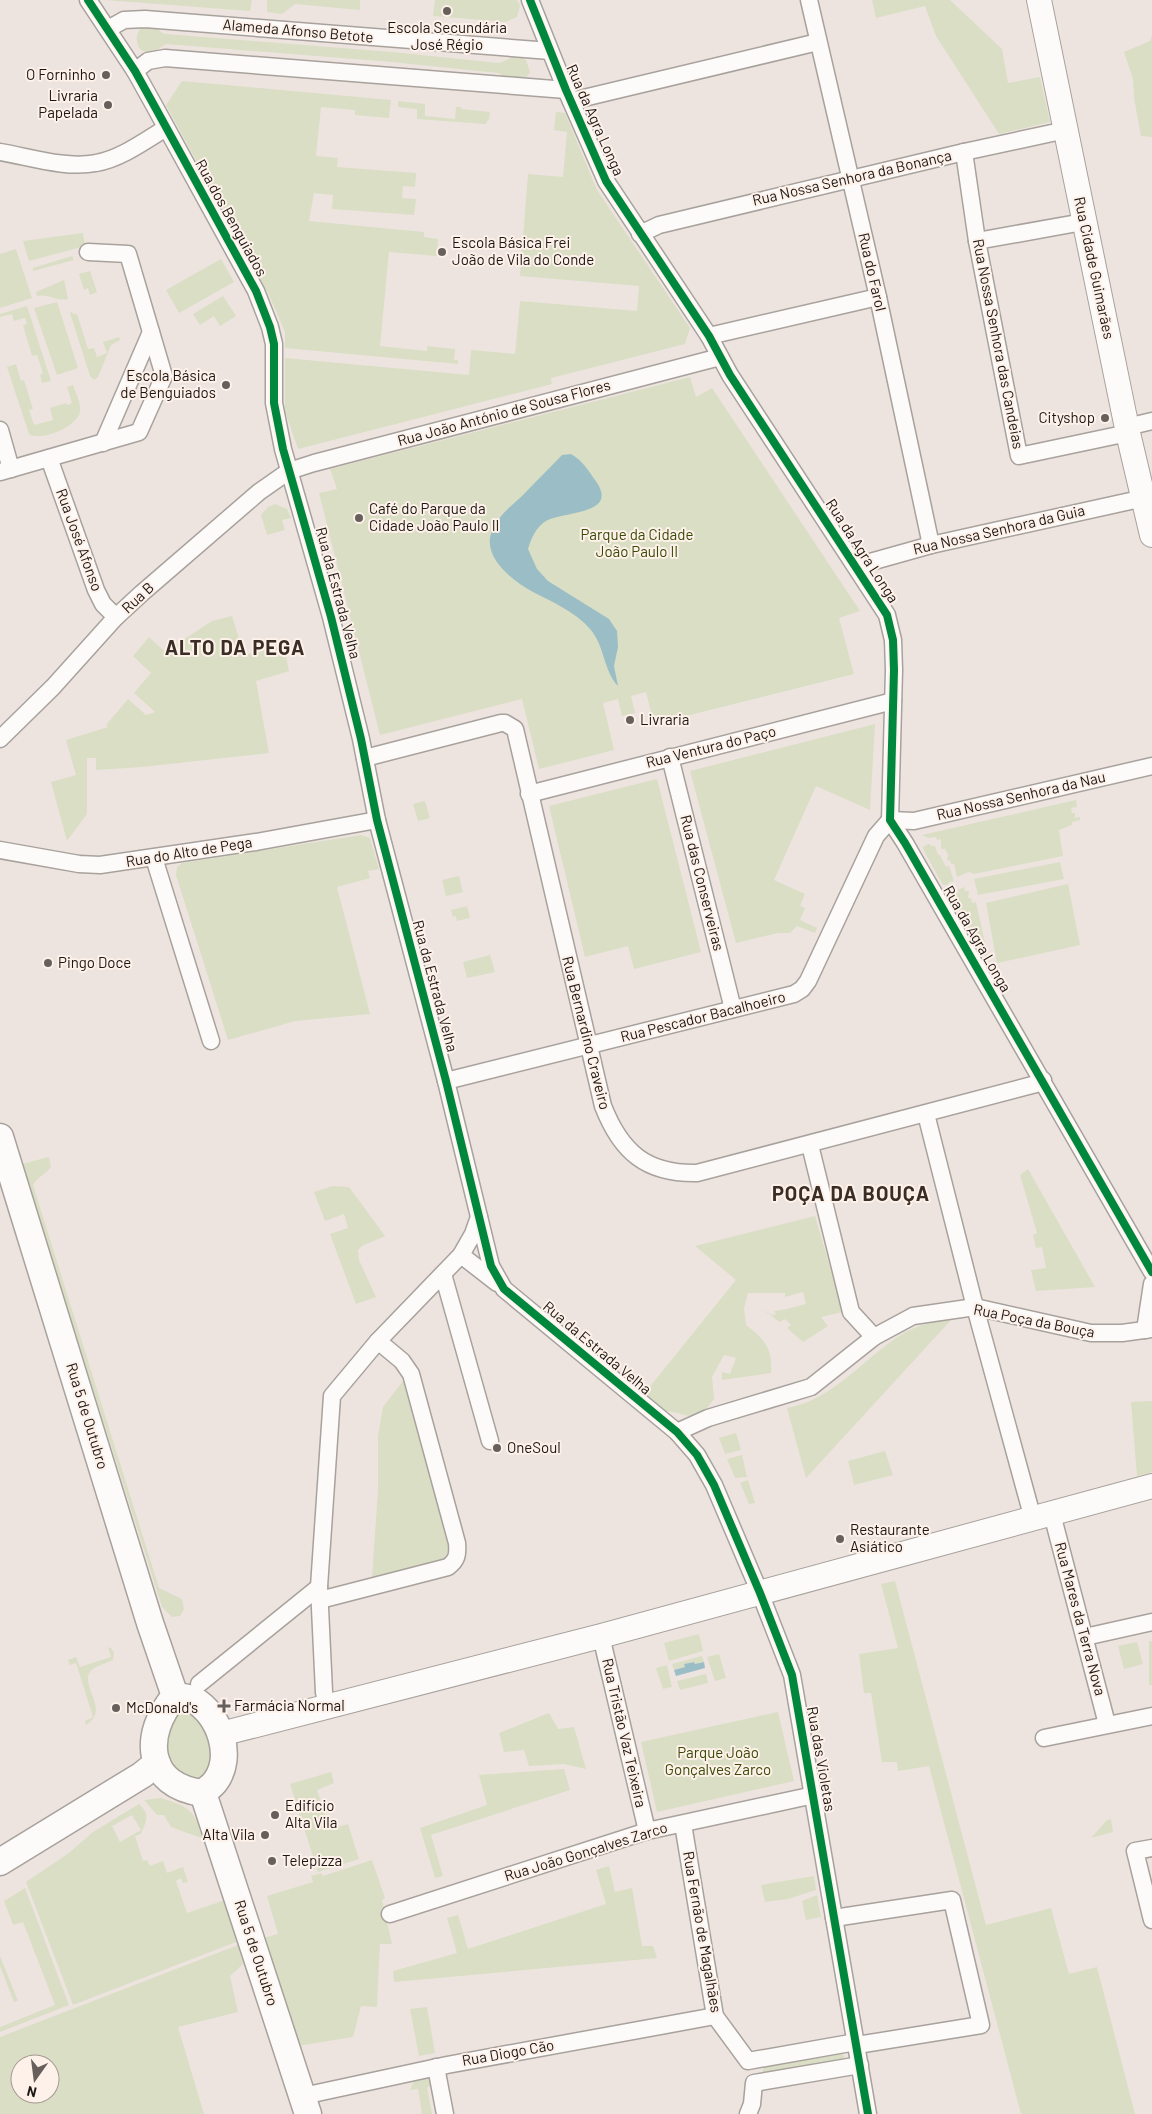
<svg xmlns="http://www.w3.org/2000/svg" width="1152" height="2114" font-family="Barlow,sans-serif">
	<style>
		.green { fill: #dadec5; fill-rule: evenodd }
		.water { fill: #9bbec6 }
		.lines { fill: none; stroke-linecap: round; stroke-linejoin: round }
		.street-casing { stroke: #a8a19c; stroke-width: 19 }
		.secondary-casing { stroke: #a8a19c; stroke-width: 26 }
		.primary-casing { stroke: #a8a19c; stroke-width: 29 }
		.street { stroke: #fcfbfa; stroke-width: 16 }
		.secondary { stroke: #fcfbfa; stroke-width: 24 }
		.primary { stroke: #fcfbfa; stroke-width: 26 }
		.cycleway-casing { stroke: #fef1e9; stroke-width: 11 }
		.cycleway { stroke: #00873e; stroke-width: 8 }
		.poi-dot { fill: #665f5b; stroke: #fef1e9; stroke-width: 2 }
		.labels { text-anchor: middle; stroke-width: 4; stroke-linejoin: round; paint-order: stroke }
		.poi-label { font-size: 15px; fill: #1d1714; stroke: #fef1e9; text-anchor: start }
		.street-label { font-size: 15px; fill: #1d1714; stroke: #fef1e9 }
		.park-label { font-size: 15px; fill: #394a05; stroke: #fef1e9 }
		.district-label { font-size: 20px; font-weight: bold; letter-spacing: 1px; fill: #392d26; stroke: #fef1e9 }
	</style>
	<rect width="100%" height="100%" fill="#ede4df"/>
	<g class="green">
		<path d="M105,0h147l-2,11z"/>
		<path d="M267,0h93v10l-65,-6 -13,10 -15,-2z"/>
		<path d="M435,0h82l3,6 -3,11 -11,5 -73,-6z"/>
		<path d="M872,0h78l52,49 6,34 32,-6 10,45 -51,12 -63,-98 -11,-30 -49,12z"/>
		<path d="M143,26l13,1 6,6 4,1 226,18 107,11c10,-3 16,-11 27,-3l4,12 -5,7 -20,-2 -7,-4 -106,-11 -226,-18c-5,2 -9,7 -14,8 -16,3 -20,-17 -9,-26z"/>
		<path d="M1152,35v102l-11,-1 -7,-38 -1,-19 -9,-27 26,-11z"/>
		<path d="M182,81l209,19 -2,18 -34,-3v-5l-34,-3 -5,49 22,2 -1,9 79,6 -1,14 -12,-1 -1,12 14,1 -2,16 -82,-6 1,-14 -19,-2 -5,28 115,11v5l14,2 -1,17 -48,-4 -9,94 47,5v-5l28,3 -1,11h4v4l-173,-16v-16l-16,-37 -103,-190z"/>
		<path d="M398,101l27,3v12l30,3 1,-12h5v2l29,3 -1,7 -4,5 -68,-5v-10l-19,-2z"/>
		<path d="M556,112l9,1 32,77 93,138 -5,16 -134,34 1,6 -254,65 -13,-38v-53l184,17 2,-25 44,4 5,-53 117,10 2,-25 -119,-10 8,-102 35,3 4,-45 -13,-2z"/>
		<path d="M83,233l2,13 -56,15 -6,-20z"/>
		<path d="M16,249l16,49 -32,10v-54z"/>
		<path d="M72,256l2,4 -41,11v-3z"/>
		<path d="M221,259l13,23 -55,31 -13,-23z"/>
		<path d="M90,271l7,21 -7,3 -2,-7 -4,2 -5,-16z"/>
		<path d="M64,280l4,19c-11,3 -20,-6 -31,-3l-1,-4z"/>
		<path d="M223,296l13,20 -16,10 -6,-10 -14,9 -7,-11z"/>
		<path d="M57,302l21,66 -21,7 -23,-67z"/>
		<path d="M27,306l24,75 -9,2 -2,-8 3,-2 -6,-18 -5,1 -9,-31 4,-1 -2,-6 -11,3 -2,-7 -12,3v-3z"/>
		<path d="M72,312l1,2h4l11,35 6,-1 3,9 10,-4 -4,-11 16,-5 1,3 -9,5 -13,32 -4,3 -4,-4 -20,-63z"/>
		<path d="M16,364l5,17 3,-1 9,29 -4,1 5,15 19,-5 -3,-12 16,-5 1,2 5,-2 -5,-16 6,-2c3,8 8,19 7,26 -2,16 -40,31 -51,23l-22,-67z"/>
		<path d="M690,377l6,20 16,-9 148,223 -21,7 15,56 -200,50 -8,-32 -15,4 4,17 -13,3 -4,-17 -15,4 11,47 -75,19 -17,-70 -142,36 -61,-242 18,-4 -7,-20z"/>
		<path d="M275,504l12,5 4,9 -9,2 3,10 -18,5 -6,-20 7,-8z"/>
		<path d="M232,616l12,39 40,-9 5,25 -33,10 13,72 -127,14 -46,3v-12h-9v56l-20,27 -16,-59 25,-7 -10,-35 42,-13 -2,-2 22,-26 18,16 9,-3 -21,-19 17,-20 -18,-17 16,-19 16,15 47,-31z"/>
		<path d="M875,724l-5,86 -54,-24 -42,94 31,14 -5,12 5,2 -5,12 17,8 -2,5 -18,-7 -7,7h-12l-42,10 -46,-172z"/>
		<path d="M657,779l44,173 -67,17 -6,-23 -43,11 -36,-151z"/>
		<path d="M1076,800l1,7 -6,1 1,5h3v5l5,-1v3l-8,2v3l-13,5 4,26 -89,18 -5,-2 -12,5 -3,-13h-3l-1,-4 -3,1 1,-6 -3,-6h-4v-10l-4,1 -1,-3 -8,1 -6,-3z"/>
		<path d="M425,801l5,17 -12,3 -5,-17z"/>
		<path d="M361,835l9,3 9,31 -11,2 2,7 -33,9 33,127 -75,7 -67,19 -52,-165 1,-8 5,-4z"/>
		<path d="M928,844h2l1,2h4l3,9h2l6,12 3,-1 5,15 -5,1 -1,3h-5l-19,-34 -1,-4z"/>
		<path d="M1060,862l4,17 -86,16 -4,-16z"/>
		<path d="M459,876l4,16 -17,4 -4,-16z"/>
		<path d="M1068,884l12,61 -83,18 -11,-60z"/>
		<path d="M964,887l1,4h4l-1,7h3l1,5 4,-1 12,55 -2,1 -38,-65h11l-1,-3z"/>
		<path d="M467,906l3,12 -13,3 -1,-5 -3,1 -2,-7z"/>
		<path d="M490,955l5,17 -28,6 -4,-16z"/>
		<path d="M49,1157l2,10c-6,8 -13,9 -18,18l126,403 23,11 2,10 -4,7 -8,1 -10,-10 -140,-443z"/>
		<path d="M1028,1169l67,118 -59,4 -5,-21 15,-2 -4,-21 -6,1 -3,-13 4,-2 -17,-58z"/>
		<path d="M333,1186l16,1 36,49 -23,10 -4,4 1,10 17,37 -20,7 -26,-70 18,-6 -4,-14 -19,7 -11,-29z"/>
		<path d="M815,1216l28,96 -22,5 7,9 -25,16 -16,-14 4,-3 -6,-6 -5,3 -18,-13 10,6 4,-1 -2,-3 13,-2 19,-5 -3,-12 -18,5v-4h-37l-4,15 2,17c18,14 27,23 25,48l-49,7v-8l8,2 6,-16 -12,-3 -12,22 2,22 -12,16c-14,4 -25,-4 -38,-4l-20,-17 92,-114 -41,-34z"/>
		<path d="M952,1319l-146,159 -19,-70c47,-8 77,-51 117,-75 13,-8 32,-12 48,-14z"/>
		<path d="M403,1381l47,165 -7,17 -71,15 6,-88v-54l5,-29z"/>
		<path d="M1152,1401v71l-15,4 -6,-74z"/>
		<path d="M736,1433l5,17 -16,4 -6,-16z"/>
		<path d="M885,1451l8,24 -39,10 -6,-24z"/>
		<path d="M742,1455l5,22 -12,1 -8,-19z"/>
		<path d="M748,1480l7,23 -6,1 -9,-21z"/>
		<path d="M895,1581l91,344 65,-17 18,66 28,-7 38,147h-114l-92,-348 -31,5 -1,-9h-15l-11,-69h-7l-5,-39 39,-6 -17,-64z"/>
		<path d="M699,1634l4,17 -34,10 -5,-18z"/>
		<rect x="1149" y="1641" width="3" height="44"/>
		<path d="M1137,1642l6,22 -19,5 -6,-23z"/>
		<path d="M108,1647l3,1 3,5 -1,7c-6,3 -14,5 -19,8 -20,14 19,41 -8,57l-1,-4 8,-4 -17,-54 -6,2 -2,-5 8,-3 4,10 31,-10z"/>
		<path d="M719,1654l7,24 -11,3 -8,-24z"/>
		<path d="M702,1656l2,6 -9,3 -1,-3 -10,2 1,3 -11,3 -2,-6z"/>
		<path d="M667,1665l5,22 -9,2 -7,-21z"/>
		<path d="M706,1674l2,9 -28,7 -3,-9z"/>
		<path d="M778,1712l16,69 -137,31 -16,-70z"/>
		<path d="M549,1713l9,16 16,-2 12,42 -22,-5 -35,2 -5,-16 -20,2 -5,-19z"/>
		<path d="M187,1714l11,4c11,22 27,61 -11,63 -20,-24 -22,-28 -18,-60l8,-6z"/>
		<path d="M564,1769l6,21 -139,45 12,41 -8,2 -15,-50 67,-23 -8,-30z"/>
		<path d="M331,1772l3,11 -17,7 13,39 18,-5 11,35 -41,13 -28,-88z"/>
		<path d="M161,1798c30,9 33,13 43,41l-33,-12 -7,-12h-7l-13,-15z"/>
		<path d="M139,1804c12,11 7,17 2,30l-6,2 8,25 4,-1 3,6 13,-5 4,12 16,-6 5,15 -5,1 -2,-5 -5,3 11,32 38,-13 11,42 -163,63 -47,-123 43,-29 24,-21zM132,1815l9,15 -21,12 -8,-16z"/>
		<path d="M1111,1819l2,13 -22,6 16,-18z"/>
		<path d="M372,1860l13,38 -3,2 10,44h-12l-3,63 -16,-1 -8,31 -55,9 -35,-108 15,-4 -11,-38 46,-14 -2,-6 10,-3 2,3z"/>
		<path d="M609,1866l6,26 17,-4 10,58h11l4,12 -263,24 -1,-11 64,-18 -10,-35 11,-3 10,34 138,-45 -10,-34z"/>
		<path d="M814,1876l2,14 -28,9 -23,3 -4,-17z"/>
		<path d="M25,1888l44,117 -69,27v-5l55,-22 -32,-83 -10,3 -9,-24z"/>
		<path d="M817,1895l4,22 -15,3 -4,-19z"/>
		<path d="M238,1945l5,19 -13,12 8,36 -60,15 26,87h-204v-77zM20,2064h30v30h-30z"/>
		<path d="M0,1956l18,45 -4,1 -14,-36z"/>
		<path d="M427,2007l8,46 -16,3 -9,-47z"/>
		<path d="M842,2054l3,3 -3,4 -77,12 -3,-2 2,-4z"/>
		<path d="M418,2077l9,1 7,8 -7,1 5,27h-10l-4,-25 -8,1 4,-9z"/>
	</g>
	<g class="water">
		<path d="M571,454c11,6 17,16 24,26 26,35 -31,31 -49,41 -10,6 -15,18 -18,28l9,20 11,12 61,38 8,12 1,16 -4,19 4,20c-15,-16 -13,-40 -28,-57 -14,-17 -38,-27 -57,-37 -20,-11 -52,-35 -41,-61 6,-15 19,-25 30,-35 13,-14 27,-27 40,-41z"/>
		<path d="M694,1662l1,2 9,-2 1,6 -29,8 -2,-6 11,-3 -1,-3z"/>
	</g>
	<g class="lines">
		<defs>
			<g id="street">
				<path d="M88,0l47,71 20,36 101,184 14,36 4,17v59l9,46 48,168 30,122 16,81 69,261 45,185 13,23 173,143 20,23 17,30 46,108 32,82 76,439"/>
				<path d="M530,0l36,90 40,91 103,155 21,39 157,240 6,25 1,30 -4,150 15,23 247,429"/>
				<path d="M809,0l69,297 53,248"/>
				<path d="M108,29l16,-9 21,-1 405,32"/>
				<path d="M135,71l13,-10 17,-3 401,32"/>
				<path d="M571,101l247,-59"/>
				<path d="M0,152c30,5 66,17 96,11 24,-4 49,-22 70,-35"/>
				<path d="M964,152l13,89 42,215 109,-23"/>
				<path d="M640,234l19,-9 305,-73 102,-22"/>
				<path d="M977,241l106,-19"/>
				<path d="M709,336l169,-39"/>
				<path d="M1127,427l25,-6"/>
				<path d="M0,430l11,39"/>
				<path d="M103,443l48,-111"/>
				<path d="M49,458l47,132 7,14 13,13"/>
				<path d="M0,472l139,-40 25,-56 -36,-122 -40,-2"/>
				<path d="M856,566l75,-21 213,-47"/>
				<path d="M0,739l53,-52 63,-70 26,-24 117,-101 30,-21 25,-8 406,-106"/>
				<path d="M670,757l63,252"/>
				<path d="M365,758l136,-35h4l10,6 88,377c18,46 43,68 94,67l339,-89 7,-4"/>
				<path d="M529,794l364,-93"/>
				<path d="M890,820l24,1 238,-55"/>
				<path d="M0,850l79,14 21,1 156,-23 121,-22"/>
				<path d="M154,858l57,183"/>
				<path d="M446,1081l348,-87 8,-5 6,-8 68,-145 14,-16"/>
				<path d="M926,1114l49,193 58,212"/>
				<path d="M810,1145l41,167 23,25"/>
				<path d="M461,1255l36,28"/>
				<path d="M443,1274l47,167"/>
				<path d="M1145,1330l7,-46"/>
				<path d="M677,1432l31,-14 103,-31 63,-50 39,-21 62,-9 116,26h31l30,-4"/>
				<path d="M1052,1514l55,210"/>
				<path d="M320,1600l128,-33c9,-7 10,-12 9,-24l-46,-169 -9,-13 -24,-20"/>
				<path d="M601,1636l46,195"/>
				<path d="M1085,1637l67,-15"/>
				<path d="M199,1684l120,-97"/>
				<path d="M327,1708l-3,-16 -5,-105 13,-191 46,-55 83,-86 12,-21 6,-17"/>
				<path d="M1044,1738l108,-22"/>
				<path d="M683,1824l32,192 33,45 108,-19"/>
				<path d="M1152,1848l-17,3 17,69"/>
				<path d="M390,1914l257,-83 167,-36"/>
				<path d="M834,1918l118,-18 29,125 -124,20"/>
				<path d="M436,2067l9,47"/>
				<path d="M303,2096l144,-31 268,-49"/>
				<path d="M748,2114l4,-10 2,-21 106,-18"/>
			</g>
			<g id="secondary">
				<path d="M1039,0l89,433 24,102"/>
				<path d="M221,1734l380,-98 551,-150"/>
			</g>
			<g id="primary">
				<path d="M0,1137l150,486 25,73"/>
				<path d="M175,1696c6,1 14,1 19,4 26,15 40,57 21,82 -3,4 -9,8 -12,11 -58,-7 -61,-59 -28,-97z"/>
				<path d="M203,1793l105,321"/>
				<path d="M0,1862l142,-87 15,-12"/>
			</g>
		</defs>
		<use href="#street" class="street-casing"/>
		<use href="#secondary" class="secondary-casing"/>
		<use href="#primary" class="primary-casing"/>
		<use href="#street" class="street"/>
		<use href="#secondary" class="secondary"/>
		<use href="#primary" class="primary"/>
		<defs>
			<g id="cycleway">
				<path d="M88,0l47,71 20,36 101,184 14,36 4,17v59l9,46 48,168 30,122 16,81 69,261 45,185 13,23 173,143 20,23 17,30 46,108 32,82 76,439"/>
				<path d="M530,0l36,90 40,91 103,155 21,39 157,240 6,25 1,30 -4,150 15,23 247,429"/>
			</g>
		</defs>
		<use href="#cycleway" class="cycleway-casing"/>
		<use href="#cycleway" class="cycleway"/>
	</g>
	<g class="poi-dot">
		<circle cx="447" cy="11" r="5"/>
		<circle cx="106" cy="75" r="5"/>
		<circle cx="108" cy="105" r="5"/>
		<circle cx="442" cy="252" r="5"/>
		<circle cx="226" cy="385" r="5"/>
		<circle cx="1105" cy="418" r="5"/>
		<circle cx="359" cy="518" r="5"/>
		<circle cx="630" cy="720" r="5"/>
		<circle cx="48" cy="963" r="5"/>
		<circle cx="497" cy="1448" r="5"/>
		<circle cx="840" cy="1539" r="5"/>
		<path d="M221.5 1698.5h5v5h5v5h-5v5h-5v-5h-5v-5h5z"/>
		<circle cx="116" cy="1708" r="5"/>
		<circle cx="275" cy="1815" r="5"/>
		<circle cx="265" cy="1835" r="5"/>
		<circle cx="272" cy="1861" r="5"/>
	</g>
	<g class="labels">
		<g class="poi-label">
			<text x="447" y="33" text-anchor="middle">Escola Secundária<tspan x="447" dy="17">José Régio</tspan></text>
			<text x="96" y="80" text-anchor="end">O Forninho</text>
			<text x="98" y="101" text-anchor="end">Livraria<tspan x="98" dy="17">Papelada</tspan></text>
			<text x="452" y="248">Escola Básica Frei<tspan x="452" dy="17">João de Vila do Conde</tspan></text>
			<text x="216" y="381" text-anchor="end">Escola Básica<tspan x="216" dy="17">de Benguiados</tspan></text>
			<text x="1095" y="423" text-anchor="end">Cityshop</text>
			<text x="369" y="514">Café do Parque da<tspan x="369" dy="17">Cidade João Paulo II</tspan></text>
			<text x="640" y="725">Livraria</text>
			<text x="58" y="968">Pingo Doce</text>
			<text x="507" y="1453">OneSoul</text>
			<text x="850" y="1535">Restaurante<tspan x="850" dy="17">Asiático</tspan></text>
			<text x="234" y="1711">Farmácia Normal</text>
			<text x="126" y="1713">McDonald's</text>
			<text x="285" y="1811">Edifício<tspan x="285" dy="17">Alta Vila</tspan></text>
			<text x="255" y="1840" text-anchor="end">Alta Vila</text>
			<text x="282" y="1866">Telepizza</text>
		</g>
		<g class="street-label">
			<text transform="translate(298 31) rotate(5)" y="5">Alameda Afonso Betote</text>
			<text transform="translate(595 120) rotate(66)" y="5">Rua da Agra Longa</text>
			<text transform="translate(852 178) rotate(-13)" y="5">Rua Nossa Senhora da Bonança</text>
			<text transform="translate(231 218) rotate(61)" y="5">Rua dos Benguiados</text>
			<text transform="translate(1094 268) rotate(78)" y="5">Rua Cidade Guimarães</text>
			<text transform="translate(872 272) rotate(77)" y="5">Rua do Farol</text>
			<text transform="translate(998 344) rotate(79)" y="5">Rua Nossa Senhora das Candeias</text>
			<text transform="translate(504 413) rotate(-15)" y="5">Rua João António de Sousa Flores</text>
			<text transform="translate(999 530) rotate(-13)" y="5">Rua Nossa Senhora da Guia</text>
			<text transform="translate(79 540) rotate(70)" y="5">Rua José Afonso</text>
			<text transform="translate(862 551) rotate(57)" y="5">Rua da Agra Longa</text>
			<text transform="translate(338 593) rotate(75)" y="5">Rua da Estrada Velha</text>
			<text transform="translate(138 598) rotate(-43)" y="5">Rua B</text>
			<text transform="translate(711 747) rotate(-14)" y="5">Rua Ventura do Paço</text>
			<text transform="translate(1021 796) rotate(-13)" y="5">Rua Nossa Senhora da Nau</text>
			<text transform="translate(189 852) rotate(-9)" y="5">Rua do Alto de Pega</text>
			<text transform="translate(702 883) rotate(76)" y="5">Rua das Conserveiras</text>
			<text transform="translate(977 939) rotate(60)" y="5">Rua da Agra Longa</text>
			<text transform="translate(435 986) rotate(75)" y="5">Rua da Estrada Velha</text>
			<text transform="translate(703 1017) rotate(-14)" y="5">Rua Pescador Bacalhoeiro</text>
			<text transform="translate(586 1033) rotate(76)" y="5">Rua Bernardino Craveiro</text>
			<text transform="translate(1034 1321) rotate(11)" y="5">Rua Poça da Bouça</text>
			<text transform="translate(597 1348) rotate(40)" y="5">Rua da Estrada Velha</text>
			<text transform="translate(87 1416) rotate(73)" y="5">Rua 5 de Outubro</text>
			<text transform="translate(1080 1619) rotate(75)" y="5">Rua Mares da Terra Nova</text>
			<text transform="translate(624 1733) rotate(77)" y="5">Rua Tristão Vaz Teixeira</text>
			<text transform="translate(821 1759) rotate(80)" y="5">Rua das Violetas</text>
			<text transform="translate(586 1852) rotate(-17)" y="5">Rua João Gonçalves Zarco</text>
			<text transform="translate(702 1932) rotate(80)" y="5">Rua Fernão de Magalhães</text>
			<text transform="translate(256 1953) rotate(72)" y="5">Rua 5 de Outubro</text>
			<text transform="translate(508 2053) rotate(-10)" y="5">Rua Diogo Cão</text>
		</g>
		<g class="park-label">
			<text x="637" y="540">Parque da Cidade<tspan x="637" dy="17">João Paulo II</tspan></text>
			<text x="718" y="1758">Parque João<tspan x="718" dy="17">Gonçalves Zarco</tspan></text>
		</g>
		<g class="district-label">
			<text x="235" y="655">ALTO DA PEGA</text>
			<text x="851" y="1201">POÇA DA BOUÇA</text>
		</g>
	</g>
	<g transform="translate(35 2079) rotate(194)"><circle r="24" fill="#fef1e9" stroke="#a49a94"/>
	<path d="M0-4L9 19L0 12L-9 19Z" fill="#665f5b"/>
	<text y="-8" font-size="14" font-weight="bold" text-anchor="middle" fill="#1d1714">N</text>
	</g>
</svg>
